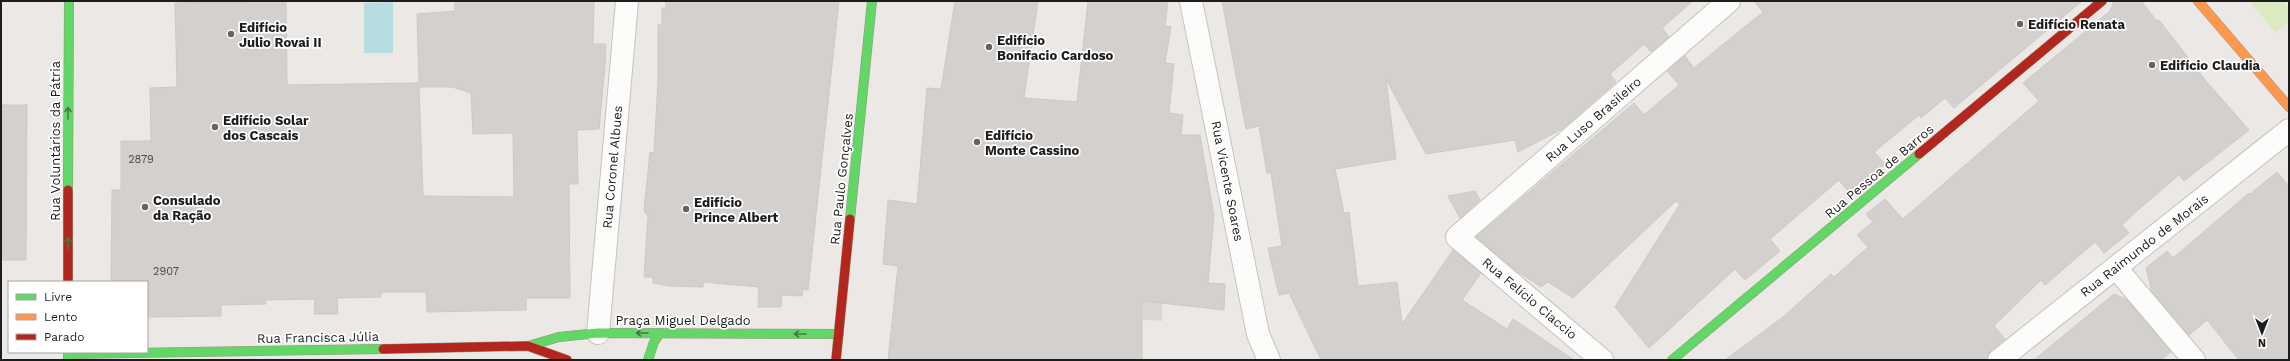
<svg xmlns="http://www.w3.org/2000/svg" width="2290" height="361" font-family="'Work Sans',sans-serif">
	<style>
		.religious { fill: #d9d8d7 }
		.grass { fill: #dceac2 }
		.water { fill: #b6dde0 }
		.building { fill: #d3d0ce; stroke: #cec9c6; fill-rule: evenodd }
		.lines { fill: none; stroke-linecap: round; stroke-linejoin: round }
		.street-casing { stroke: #c4c3c1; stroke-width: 24 }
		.fast-casing { stroke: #96947c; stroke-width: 10 }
		.slow-casing { stroke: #96947c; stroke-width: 10 }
		.jam-casing { stroke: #96947c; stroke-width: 10 }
		.street { stroke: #fcfcfb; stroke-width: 22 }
		.fast { stroke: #63d668; stroke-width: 9 }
		.slow { stroke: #ff974d; stroke-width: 9 }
		.jam { stroke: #b3261e; stroke-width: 9 }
		.oneway { stroke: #407a42 }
		.poi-dot { fill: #656463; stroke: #fff; stroke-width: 1.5 }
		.labels { text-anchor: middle; stroke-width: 3.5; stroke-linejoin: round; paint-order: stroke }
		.number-label { font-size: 11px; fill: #4a4a49 }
		.poi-label { font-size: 13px; font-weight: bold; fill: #1d1d1d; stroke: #fff; text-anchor: start }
		.street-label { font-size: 13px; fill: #1d1d1d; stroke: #fff }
	</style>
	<rect width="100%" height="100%" fill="#ebe8e5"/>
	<path class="religious" d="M1096,296l66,7v18l-68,-6z"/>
	<path class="grass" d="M2249,1h34l6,7v14l-13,11z"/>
	<path class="water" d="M393,2v51h-29v-50z"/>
	<g class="building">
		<path d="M286,1l1,84 132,-2 -2,-69 38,-3v-10h139l-1,43h13l-1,22 -6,63 -22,1 1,54h-9l1,114h-44v12l-99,2 -1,-20h-45v5l-44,1 1,16h-24l1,-15 -50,1 1,4 -45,1v11l-74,1v-35h-36l1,-92h9v-49h30l-1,-53 27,-1 -2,-84zM419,87h33l19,6 2,41 40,-1 1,64 -91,-1z"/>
		<path d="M666,1h173l-31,289 -5,-1 -1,7 -20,-1 -1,12h-23l1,-20 -56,-5v5l-35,-1 -15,-3v-6h-9l4,-61 -4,-5 1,-11 5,-48 4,1 4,-72v-56h4v-17h4z"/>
		<path d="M955,1h83l-14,97 53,4 11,-101h80l-3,25 6,1 -6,36 9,1 -5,49 14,2 -2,20h19l14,81 -6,67 17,1 -1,26 -82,-9v59h-254l10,-94 -15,-2 5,-64 29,4 10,-116 14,1z"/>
		<path d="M1222,1h471l-31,27 7,9 -18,15 -7,-8 -34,30 6,8 -54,47 -44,23 -3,-12 -89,14 -40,-75 10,80 -61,10 9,44 5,-1 9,74 39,-4 5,42 51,-74 28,23 -19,27 45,29 6,-10 61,41h-253l-32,-67 -10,2 -3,-12 -8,-35 14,-2 -11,-73h-4l-8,-47 -13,3z"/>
		<path d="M1754,1h328l-128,107 -9,-10 -24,20 -2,-3 -45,37 11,12 -18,15 1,1 -17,15 -12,-15 -69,59 10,12 -35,29 -10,-11 -86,79 -34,-41 65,-103 -4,-3 -103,97 -25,-16 -7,5 -26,-17 -39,-33 158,-134 10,12 35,-30 -12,-14 18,-15 9,12 69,-56z"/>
		<path d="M2114,1h27l16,20 2,-1 47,61 43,49 -65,51 -5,-6 -41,35 -16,15 7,8 -25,20 -9,-11 -50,43 -4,-5 -47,46 11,13 -14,11 -4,10h-262l58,-43 48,-43 3,3 34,-30 -11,-12 16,-13 -7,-8 19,-15 18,20 136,-118 -16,-18 87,-72z"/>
		<path d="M1,105h26l-1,155h-25z"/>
		<path d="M2277,172l12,14v174h-50l-32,-40 -18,15 -37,-44 -6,-23 21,-17 6,7 76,-65 1,1z"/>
		<path d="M1475,191l5,9 -20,18 -12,-22z"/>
		<path d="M2114,294l12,5 45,53 -10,8h-127z"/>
	</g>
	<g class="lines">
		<defs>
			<g id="street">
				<path d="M1191,1l67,333 11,26"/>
				<path d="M2116,268l78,92"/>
				<path d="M598,333l29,-332"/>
				<path d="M1602,360l-145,-123 272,-236"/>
				<path d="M1999,360l290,-230"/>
			</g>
			<g id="fast">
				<path d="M68,190l1,-189"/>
				<path d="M850,219l22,-218"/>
				<path d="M528,346l31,-9 39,-4 241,1"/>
				<path d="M68,352v8"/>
				<path d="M68,354l315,-5"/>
				<path d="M648,360l6,-18 6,-9"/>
				<path d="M1672,360l247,-206"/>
			</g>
			<path id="slow" d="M2198,1l91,106"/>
			<g id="jam">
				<path d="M1919,154l183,-153"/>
				<path d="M68,282v-92"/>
				<path d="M383,349l145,-3 39,14"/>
				<path d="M836,360l14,-141"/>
			</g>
		</defs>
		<use href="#street" class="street-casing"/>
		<use href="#fast" class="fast-casing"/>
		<use href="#slow" class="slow-casing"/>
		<use href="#jam" class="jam-casing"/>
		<use href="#street" class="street"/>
		<use href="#fast" class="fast"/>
		<use href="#slow" class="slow"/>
		<use href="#jam" class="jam"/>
	</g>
	<defs><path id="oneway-shaft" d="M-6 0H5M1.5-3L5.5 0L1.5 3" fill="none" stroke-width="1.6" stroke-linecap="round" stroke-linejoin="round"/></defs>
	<g class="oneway">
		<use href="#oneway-shaft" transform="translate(68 113) rotate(-90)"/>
		<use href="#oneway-shaft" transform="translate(68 243) rotate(-90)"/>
		<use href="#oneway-shaft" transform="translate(642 333) rotate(-180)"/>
		<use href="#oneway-shaft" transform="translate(800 334) rotate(-180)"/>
	</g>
	<g class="poi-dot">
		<circle cx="2020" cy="24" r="4"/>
		<circle cx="231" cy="34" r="4"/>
		<circle cx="989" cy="47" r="4"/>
		<circle cx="2152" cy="65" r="4"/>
		<circle cx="215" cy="127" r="4"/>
		<circle cx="977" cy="142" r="4"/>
		<circle cx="145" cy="207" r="4"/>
		<circle cx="686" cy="209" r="4"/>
	</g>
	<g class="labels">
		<g class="number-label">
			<text x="141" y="163">2879</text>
			<text x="166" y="275">2907</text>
		</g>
		<g class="poi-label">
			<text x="2028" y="29">Edifício Renata</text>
			<text x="239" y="32">Edifício<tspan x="239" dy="15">Julio Rovai II</tspan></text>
			<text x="997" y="45">Edifício<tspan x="997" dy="15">Bonifacio Cardoso</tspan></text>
			<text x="2160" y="70">Edifício Claudia</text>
			<text x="223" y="125">Edifício Solar<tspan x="223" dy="15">dos Cascais</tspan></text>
			<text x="985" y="140">Edifício<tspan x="985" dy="15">Monte Cassino</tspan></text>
			<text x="153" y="205">Consulado<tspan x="153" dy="15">da Ração</tspan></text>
			<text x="694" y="207">Edifício<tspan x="694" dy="15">Prince Albert</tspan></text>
		</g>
		<g class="street-label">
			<text transform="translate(1593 119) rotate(-41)" y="5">Rua Luso Brasileiro</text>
			<text transform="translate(55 141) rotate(-90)" y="5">Rua Voluntários da Pátria</text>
			<text transform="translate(612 167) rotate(-85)" y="5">Rua Coronel Albues</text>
			<text transform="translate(1879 171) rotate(-40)" y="5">Rua Pessoa de Barros</text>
			<text transform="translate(841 179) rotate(-84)" y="5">Rua Paulo Gonçalves</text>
			<text transform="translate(1228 181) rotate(79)" y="5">Rua Vicente Soares</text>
			<text transform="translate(2144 245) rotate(-38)" y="5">Rua Raimundo de Morais</text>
			<text transform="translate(1530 298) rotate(40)" y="5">Rua Felício Ciaccio</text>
			<text x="683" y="325">Praça Miguel Delgado</text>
			<text transform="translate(318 337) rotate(-1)" y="5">Rua Francisca Júlia</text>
		</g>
	</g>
	<rect width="2290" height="361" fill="none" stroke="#1d1d1d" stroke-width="4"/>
	<rect x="8" y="281" width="140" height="72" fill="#ffffff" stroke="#a5a5a5"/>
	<rect x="16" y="294" width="20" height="6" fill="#63d668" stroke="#a5a5a5"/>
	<text x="44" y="301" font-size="12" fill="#1d1d1d">Livre</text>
	<rect x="16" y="314" width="20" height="6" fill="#ff974d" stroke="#a5a5a5"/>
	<text x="44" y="321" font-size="12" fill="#1d1d1d">Lento</text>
	<rect x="16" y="334" width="20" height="6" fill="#b3261e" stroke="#a5a5a5"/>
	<text x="44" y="341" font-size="12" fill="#1d1d1d">Parado</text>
	<g transform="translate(2262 333) rotate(180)" stroke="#ffffff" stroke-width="3" paint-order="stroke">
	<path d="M0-3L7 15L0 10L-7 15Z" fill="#1d1d1d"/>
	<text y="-6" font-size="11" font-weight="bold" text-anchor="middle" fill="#1d1d1d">N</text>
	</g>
</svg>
